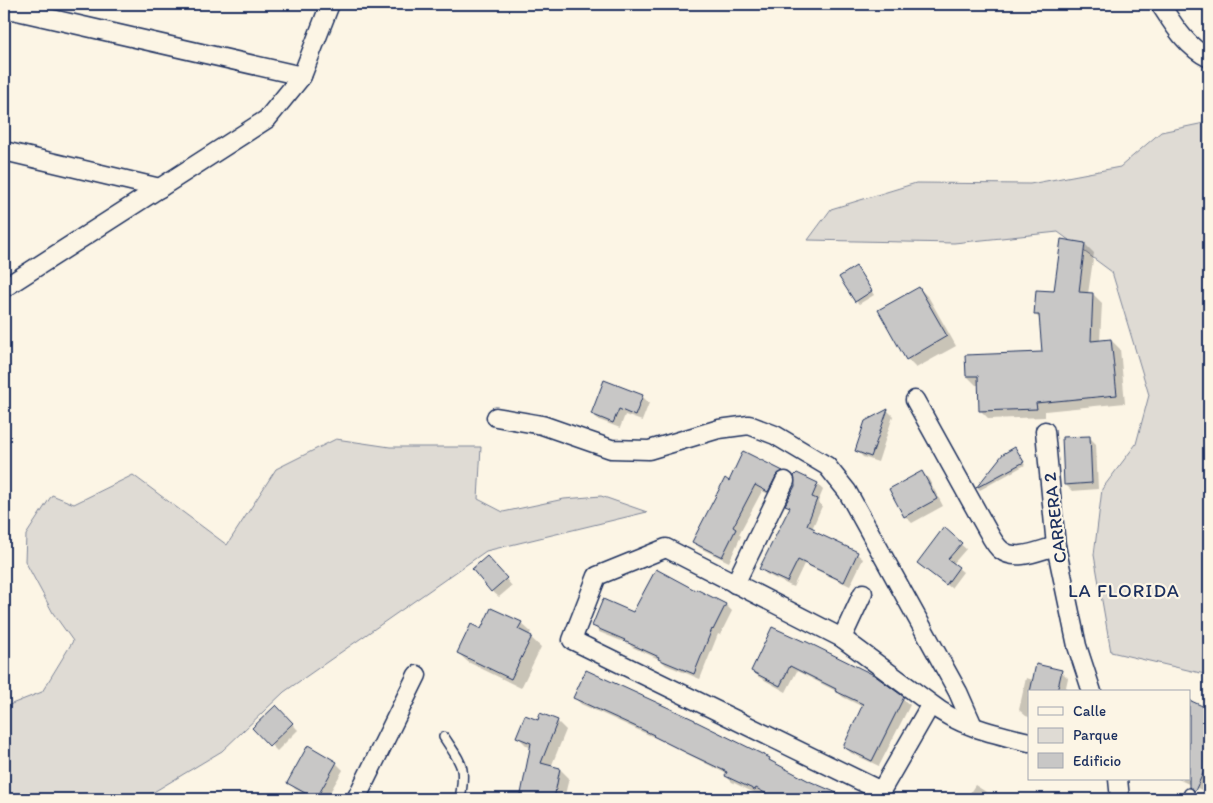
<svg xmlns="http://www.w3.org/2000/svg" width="1213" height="803" font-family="Itim,sans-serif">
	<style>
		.green { fill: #dfdbd4; stroke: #7d8599 }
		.shadow { fill: #0003 }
		.building { fill: #c8c7c6; stroke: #1b2f5e }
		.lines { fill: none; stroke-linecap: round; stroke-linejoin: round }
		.service-casing { stroke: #1b2f5e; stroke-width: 12 }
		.minor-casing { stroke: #1b2f5e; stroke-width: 21 }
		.service { stroke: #fcf5e5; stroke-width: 9 }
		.minor { stroke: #fcf5e5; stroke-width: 18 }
		.labels { text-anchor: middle; stroke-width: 4.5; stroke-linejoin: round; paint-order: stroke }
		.street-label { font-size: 18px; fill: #1b2f5e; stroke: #fcf5e5 }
		.neighbourhood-label { font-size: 19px; letter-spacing: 1px; fill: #1b2f5e; stroke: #fcf5e5 }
	</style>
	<rect width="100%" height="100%" fill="#fcf5e5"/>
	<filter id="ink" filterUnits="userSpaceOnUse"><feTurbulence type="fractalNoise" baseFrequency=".02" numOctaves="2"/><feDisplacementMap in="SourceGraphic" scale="10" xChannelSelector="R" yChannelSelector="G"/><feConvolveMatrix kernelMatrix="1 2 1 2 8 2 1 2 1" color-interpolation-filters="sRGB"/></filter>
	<g filter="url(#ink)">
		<g class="green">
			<path d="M1209,122v119l-2,2 2,13v419l-98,-23 -17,-97 8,-66 34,-45 13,-49 -37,-123 -54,-40 -104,11 -146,-3 23,-31 85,-26 114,1 90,-17 41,-35z"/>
			<path d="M336,439l54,8h91l-3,52 25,13 61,-13 37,-3 46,16 -161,39 -202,141 -62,59 -80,48h-138v-92l38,-15 31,-51 -20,-28 -28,-52 1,-26 26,-40 22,9 59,-29 94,70 49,-76z"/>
		</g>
		<g class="shadow">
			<path d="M1085,244l9,9 -6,41h5l9,9 -2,38 11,-1 9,9 5,54 -80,8v6l-56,2 -9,-9 -1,-25h-3l-9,-9 77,-23 -4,-34 -5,-5 21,-22z"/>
			<path d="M859,271l15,24 -15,9 -3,-3z"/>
			<path d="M919,288l10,10 27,48 -40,22 -9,-9z"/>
			<path d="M642,396l7,7 -7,18 -17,-6 -5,13 -21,-8 -6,-6z"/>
			<path d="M887,410l6,6 -15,46 -15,-5 -6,-6z"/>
			<path d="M1089,437l7,7 2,45 -26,2 -7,-7z"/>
			<path d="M1015,449l10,16 -45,25 -2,-2 26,-33z"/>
			<path d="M743,453l40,19 6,6 -14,19 -13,-6 -23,43 2,2 -12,26 -29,-14 -6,-6 36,-60z"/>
			<path d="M922,472l6,6 15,28 -31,17 -7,-7 -15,-27z"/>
			<path d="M817,484l6,6 -5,12 4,4 -10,23 8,7 37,18 6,5 -13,27 -46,-22 -11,23 -27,-13 -5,-6 30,-59 -4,-4z"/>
			<path d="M944,529l22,20 -13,15 10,8 -12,16 -27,-20z"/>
			<path d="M493,564l19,22 -13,11 -7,-6z"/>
			<path d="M697,590l29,15 6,6 -12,24 -2,-1 -18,45 -34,-14 -5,-5 -29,-13 -3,-3 -30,-12 -6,-7 41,-11z"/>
			<path d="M521,623l10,9 -2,4 12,11 -20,41 -53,-26 -10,-9z"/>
			<path d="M772,629l102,47 36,29 -31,61 -28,-13 -6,-6 18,-40 -20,-10 -7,-6 -39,-20 -11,21 -27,-15 -6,-6z"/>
			<path d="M1061,671l7,7 -2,9 5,5h-42v25l-3,-1 -7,-6 7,-32 8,2z"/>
			<path d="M575,698l124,27 70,34 5,4 71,36h-72l-11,-5 -1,2 -29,-14 -6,-6 1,-2 -69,-35 -77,-35z"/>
			<path d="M1189,701l20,9v80l-1,3 -30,-14h11z"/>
			<path d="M276,707l22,23 -21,21 -23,-23z"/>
			<path d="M539,721h18l9,9 -15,37 9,2 9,9 -5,21h-43l11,-51 -5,-2 -9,-9z"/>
			<path d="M308,747l28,16 7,7 -17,29h-13l-18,-10 -6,-7z"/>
			<path d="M975,785l22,14h-31z"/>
		</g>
		<g class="building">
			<path d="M1061,239l24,4 -6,49 14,1 -2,48 20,-2 6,56 -81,8 1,6 -58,2 -1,-35h-12l-1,-21 77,-3 -3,-37h-5l2,-25 18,1z"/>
			<path d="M856,266l16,25 -17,11 -16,-25z"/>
			<path d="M919,287l28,49 -41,24 -28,-50z"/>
			<path d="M604,380l39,15 -8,21 -16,-7 -6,14 -22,-9z"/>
			<path d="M888,409l-17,48 -16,-6 10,-30z"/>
			<path d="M1090,436l2,47 -28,2 -2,-48z"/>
			<path d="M1015,447l9,15 -48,26 27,-34z"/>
			<path d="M743,451l40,20 -7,5 -8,16 -13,-7 -22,42 3,2 -14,28 -30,-15 33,-64 4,3z"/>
			<path d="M922,471l15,28 -33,18 -15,-28z"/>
			<path d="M797,473l21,10 -6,14 5,2 -10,26 8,4 -2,2 45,21 -14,30 -46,-22 -11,22 -28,-13 31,-62 -5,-2 10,-19 -1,-10z"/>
			<path d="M944,527l18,16 -14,16 11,8 -13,18 -29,-22z"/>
			<path d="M487,556l20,22 -16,14 -19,-23z"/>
			<path d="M656,569l39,21 1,-1 30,15 -13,26 -1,-1 -18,45 -36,-15 1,-2 -35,-16 1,-1 -33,-14 11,-27 30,13z"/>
			<path d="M491,608l31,14 -4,7 14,7 -21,43 -54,-26 14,-29 10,5z"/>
			<path d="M772,627l33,15v-1l69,34 30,22 -32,64 -29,-14 20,-43 -28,-13 1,-2 -46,-23 -10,20 -29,-15z"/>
			<path d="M1036,664l26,6 -5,22h-27z"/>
			<path d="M586,670l109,50v1l75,37 -1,2 40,21 42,18h-75l-20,-11 -1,2 -30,-14 2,-4 -42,-20 -32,-16 1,-1 -81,-37z"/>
			<path d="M1189,700l20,9v51l-14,31 -6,-4z"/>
			<path d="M276,705l17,18 -24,23 -17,-18z"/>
			<path d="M540,713l18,7 -17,43 19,5 -6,31h-34l11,-56 -15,-6 9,-22 13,5z"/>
			<path d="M308,745l29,17 -21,37 -29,-16z"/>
		</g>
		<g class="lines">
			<defs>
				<g id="service">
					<path d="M444,737c18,28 22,28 16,62"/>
					<path d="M1187,799l2,-6"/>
				</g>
				<g id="minor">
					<path d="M1160,4c13,20 26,43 49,54"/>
					<path d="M4,8l298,68"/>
					<path d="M4,151l156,37"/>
					<path d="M4,288l263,-169 35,-43 28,-72"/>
					<path d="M915,400l76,137c3,5 6,10 10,13 15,12 39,0 55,-4"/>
					<path d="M496,417l46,8 69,24 38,1 70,-21 30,-4 26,10 52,31 20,25 111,201 15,34"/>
					<path d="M1045,431l11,115 21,100 15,46"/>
					<path d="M735,584l50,-103"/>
					<path d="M842,638l21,-45"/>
					<path d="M931,704l-50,87 -309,-151 25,-64 69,-28 176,90 89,66c27,22 64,30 98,38"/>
					<path d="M1118,779l2,20"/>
					<path d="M356,799l61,-124"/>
				</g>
			</defs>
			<use href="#service" class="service-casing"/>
			<use href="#minor" class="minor-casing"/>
			<use href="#service" class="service"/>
			<use href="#minor" class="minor"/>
		</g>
	</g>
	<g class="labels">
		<g class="street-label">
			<text transform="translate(1055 518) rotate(-97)" y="6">CARRERA 2</text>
		</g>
		<g class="neighbourhood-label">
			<text x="1124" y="597">LA FLORIDA</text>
		</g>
	</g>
	<rect width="1213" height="803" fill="none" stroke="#fcf5e5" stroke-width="20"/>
	<rect x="10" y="10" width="1193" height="783" fill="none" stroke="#1b2f5e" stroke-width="2" filter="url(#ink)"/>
	<rect x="1028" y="690" width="162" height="90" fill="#fcf5e5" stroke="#a2a6af"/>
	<rect x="1038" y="707" width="25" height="8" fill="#fcf5e5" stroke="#a2a6af"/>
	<text x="1073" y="716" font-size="15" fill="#1b2f5e">Calle</text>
	<rect x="1038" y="728" width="25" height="15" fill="#dfdbd4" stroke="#a2a6af"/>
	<text x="1073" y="740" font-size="15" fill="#1b2f5e">Parque</text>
	<rect x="1038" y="753" width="25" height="15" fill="#c8c7c6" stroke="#a2a6af"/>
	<text x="1073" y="766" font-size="15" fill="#1b2f5e">Edificio</text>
</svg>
